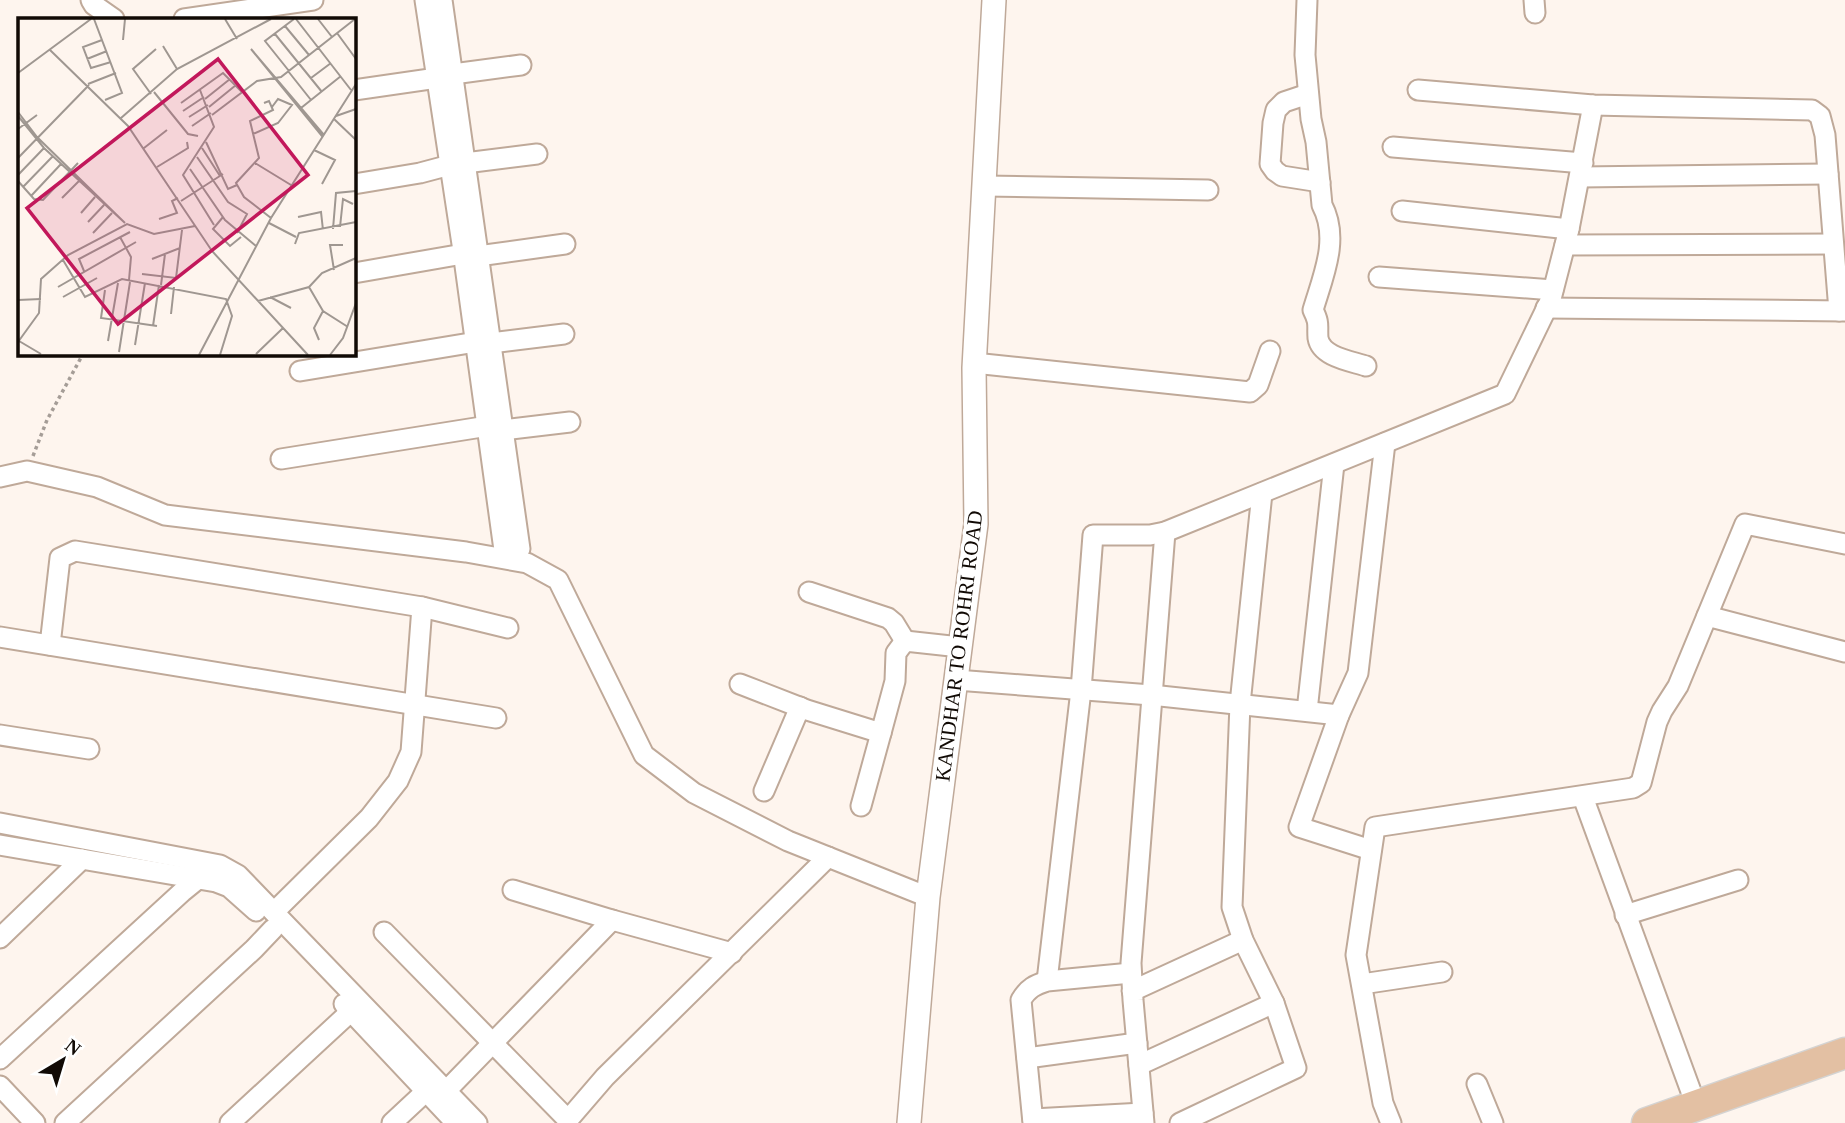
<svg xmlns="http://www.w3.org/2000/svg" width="1845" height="1123" font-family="'Times New Roman',serif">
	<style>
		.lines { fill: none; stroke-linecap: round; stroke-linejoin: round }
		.minor-casing { stroke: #bfa999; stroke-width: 23 }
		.tertiary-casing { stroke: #bfa999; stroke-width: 26 }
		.primary-casing { stroke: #d4d3d2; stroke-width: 33 }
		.path { stroke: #a59d97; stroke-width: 3.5; stroke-dasharray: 3.5 3.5; stroke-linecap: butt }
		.minor { stroke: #fff; stroke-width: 19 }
		.tertiary { stroke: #fff; stroke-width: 23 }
		.primary { stroke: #e3c0a3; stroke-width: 30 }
		.labels { text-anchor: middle; stroke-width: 7; stroke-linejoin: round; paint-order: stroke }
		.street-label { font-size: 21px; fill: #110a05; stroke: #fff }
		.inset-road { fill: none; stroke: #9f9791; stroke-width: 2 }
		.view { fill: #c2185b; fill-opacity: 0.15; stroke: #c2185b; stroke-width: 3.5 }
		.inset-edge { fill: none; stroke: #110a05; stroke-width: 3.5 }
	</style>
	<rect width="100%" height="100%" fill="#fef5ee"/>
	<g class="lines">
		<defs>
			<g id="minor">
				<path d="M91,0l3,5 20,14"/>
				<path d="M425,0l37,244 42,306 16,-1 -78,-549"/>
				<path d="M1307,0l-2,55 6,64 5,23 6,63c18,34 1,71 -9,105 7,14 4,15 5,28 3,19 33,23 48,28"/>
				<path d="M1534,0l1,13"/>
				<path d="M184,19l129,-19"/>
				<path d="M453,74l68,-9"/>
				<path d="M354,90l83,-12"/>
				<path d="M1418,90l175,15 219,5 8,6 5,19 14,176"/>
				<path d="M1308,94l-24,8 -8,8 -3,13 -3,41 5,7 7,5 38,6"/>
				<path d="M1393,147l190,16"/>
				<path d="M465,163l72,-9"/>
				<path d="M1580,177l248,-3"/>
				<path d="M354,184l66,-11 30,-8"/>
				<path d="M984,186l224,4"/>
				<path d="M1402,211l167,18"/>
				<path d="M1565,245l268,-1"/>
				<path d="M478,256l87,-12"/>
				<path d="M354,273l109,-19"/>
				<path d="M1379,277l174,13"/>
				<path d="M1546,308l299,3"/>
				<path d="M491,343l73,-9"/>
				<path d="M974,363l276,29 8,-7 12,-34"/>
				<path d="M300,371l176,-29"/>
				<path d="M503,430l67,-8"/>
				<path d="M281,459l207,-33"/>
				<path d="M0,477l27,-6 70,16 68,28 301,37 61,11 31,17 86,175 50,38 94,48 140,56"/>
				<path d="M809,592l79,26 6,5 11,18"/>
				<path d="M1707,616l138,36"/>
				<path d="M0,637l496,81"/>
				<path d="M50,645l10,-87 15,-7 347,56 86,21"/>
				<path d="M956,680l195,15 188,20"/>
				<path d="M740,684l67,26 74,23 14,-52 1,-28 9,-12 55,6"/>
				<path d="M1307,711l27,-247"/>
				<path d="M0,735l89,14"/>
				<path d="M764,791l36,-84"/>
				<path d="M1583,797l113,308"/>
				<path d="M861,806l20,-73"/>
				<path d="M0,823l220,42 18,10 239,248"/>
				<path d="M0,845l216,37 13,5 27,24"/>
				<path d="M1371,850l-72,-23 40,-112 19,-42 27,-230"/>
				<path d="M513,890l99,30 120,33"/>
				<path d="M274,912l95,-94 29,-37 13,-29 11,-145"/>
				<path d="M1625,915l113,-35"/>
				<path d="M384,932l184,188 37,-43 223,-220"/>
				<path d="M0,938l82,-79"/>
				<path d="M1047,981l34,-291 12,-155h57l15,-3 340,-138 46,-95 18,-70 24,-124"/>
				<path d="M1362,984l80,-12"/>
				<path d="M1132,991l111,-51"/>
				<path d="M344,1004l112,119"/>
				<path d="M1027,1058l110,-15"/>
				<path d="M0,1059l182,-167 16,-13"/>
				<path d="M1139,1065l135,-62"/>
				<path d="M1477,1084l16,39"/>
				<path d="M0,1086l35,37"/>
				<path d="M446,1091l166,-171"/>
				<path d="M1033,1119l110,-6"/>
				<path d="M65,1123l189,-174 19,-20"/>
				<path d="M230,1123l130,-120"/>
				<path d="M392,1123l44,-41"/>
				<path d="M1033,1123l-12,-123c7,-12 14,-15 26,-19l84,-8"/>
				<path d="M1144,1123l-11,-123 -2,-37 34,-431"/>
				<path d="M1180,1123l116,-55 -22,-65 -31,-63 -11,-33 8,-203 22,-211"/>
				<path d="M1391,1123l-8,-20 -27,-148 19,-128 258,-39 8,-5 16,-61 5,-11 16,-25 67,-162 100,20"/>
			</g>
			<path id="tertiary" d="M909,1123l19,-226 48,-373 -2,-156 20,-368"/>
			<path id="primary" d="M1647,1123l198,-70"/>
		</defs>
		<use href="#minor" class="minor-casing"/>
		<use href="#tertiary" class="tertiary-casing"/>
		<use href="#primary" class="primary-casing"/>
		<path class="path" d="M33,456l14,-36 36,-66"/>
		<use href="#minor" class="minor"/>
		<use href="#tertiary" class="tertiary"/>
		<use href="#primary" class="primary"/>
	</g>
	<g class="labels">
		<g class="street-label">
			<text transform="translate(959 646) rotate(-83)" y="7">KANDHAR TO ROHRI ROAD</text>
		</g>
	</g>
	<g transform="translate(18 18)">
		<rect width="338" height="338" fill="#fef5ee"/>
		<path class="inset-road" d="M76,1l28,74 -17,7M207,1l12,20M278,1l55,71M300,1l14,18M267,8l24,29M319,15l19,26M257,16l47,58M84,22l-19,7 8,21 20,-6M105,22l2,-21M145,28l14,23M32,32l78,76 84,125 96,104M69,41l20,-8M270,53l23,29M271,53l-24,-30 29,-22M0,55l73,-54M293,60l20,-15M70,66l28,-11M182,72l14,37 -31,48 31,50M136,74l34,42 10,2M133,76l-18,-25 23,-20M187,81l25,-20M163,85l42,-30 19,19M246,85l5,-2 4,9 -23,11 9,37 -23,25 8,14 27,21M191,89l27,-22M283,90l40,-32M165,93l21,-14M0,94l19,25 88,86 -81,-75 -26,-32M194,97l45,-34 24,-4 74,-58M318,98l20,-7M171,99l19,-12M103,100l56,-49 94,-50M316,101l22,21M174,108l19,-13M0,111l19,-14M235,116l25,-11 14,-18 -14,-6 -6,8M304,118l-71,-87 73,86M188,124l22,47 9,-4M126,130l23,-18M184,130l18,28M296,132l21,10 -13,24M179,139l31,45 19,12 -10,19M0,140l71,-73M237,145l36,22M139,149l31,-19 -1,-6M172,151l35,51 31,26M0,157l26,-27M0,163l16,18 9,1 35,-37M5,169l30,-31M13,178l30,-32M44,180l17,-17M163,183l42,-27M63,195l14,-16M205,199l-10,12 17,17 11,-9M280,199l23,-5 2,18M141,201l18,-6 -5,-12 6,-3M70,204l16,-17M251,205l27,14M322,209l3,-28 10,5M315,211l3,-36 20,-2M75,215l19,-20M102,219l11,20 -2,23M277,226l4,-11 57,-11M134,241l28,-11M45,242l22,37 37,-18 104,20 6,17 -12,39M316,252l-4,-25h13M66,253l-5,-12 51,-27M124,256l34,4 6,-48M143,267l4,-31M40,269l78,-45M291,269l14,24 25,16M87,272l-4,28 56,8M45,279l34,-19M252,279l21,11M0,282l23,-1M240,283l51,-14 13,-14 34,-15M153,296l3,-27M135,308l6,-41M301,322l-5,-12 9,-17M1,323l22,13M90,323l10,-58M0,324l21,-29 2,-34 27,-24 59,-31 27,10 41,-8M117,327l10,-62M101,334l11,-70M238,336l27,-26M181,337l72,-137 85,-134M312,337l13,-17 13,-35"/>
		<path class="view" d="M200,41l90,116 -190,149 -91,-116z"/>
		<rect width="338" height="338" class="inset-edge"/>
	</g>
	<g transform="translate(63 1060) rotate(38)" stroke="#ffffff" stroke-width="5" paint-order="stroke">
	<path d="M0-5L12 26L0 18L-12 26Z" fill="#110a05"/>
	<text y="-10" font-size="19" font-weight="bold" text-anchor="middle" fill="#110a05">N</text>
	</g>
</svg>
